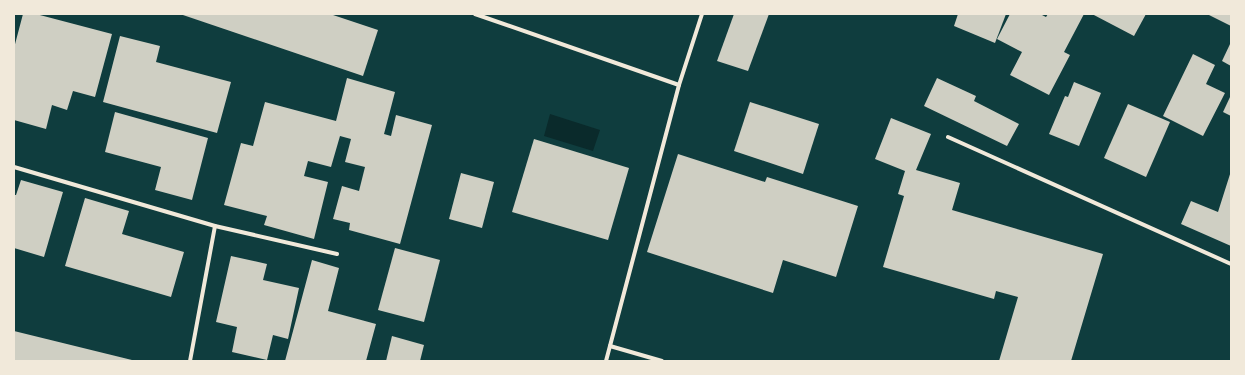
<svg xmlns="http://www.w3.org/2000/svg" width="1245" height="375" font-family="'DM Sans',sans-serif">
	<style>
		.water { fill: #0a2a2b }
		.building { fill: #cfcfc3 }
		.lines { fill: none; stroke-linecap: round; stroke-linejoin: round }
		.service { stroke: #f1e9da; stroke-width: 4 }
	</style>
	<rect width="100%" height="100%" fill="#0f3d3e"/>
	<path class="water" d="M550,114l50,16 -7,21 -49,-15z"/>
	<g class="building">
		<path d="M23,14h13l76,20 -17,63 -22,-6 -6,19 -15,-5 -6,24 -32,-9v-72z"/>
		<path d="M180,14h150l48,16 -15,46z"/>
		<path d="M734,14h35l-21,57 -31,-10z"/>
		<path d="M958,14h48l-11,29 -41,-17z"/>
		<path d="M1010,14h30l6,3 2,-3h36l-20,38 6,3 -21,40 -39,-20 12,-23 -25,-13z"/>
		<path d="M1092,14h54l-12,22z"/>
		<path d="M1207,14h24v12z"/>
		<path d="M120,36l40,10 -4,16 75,20 -14,51 -114,-31z"/>
		<path d="M1231,42v24l-9,-5z"/>
		<path d="M1193,54l22,11 -9,19 19,9 -22,43 -40,-20z"/>
		<path d="M347,78l48,14 -11,42 7,2 5,-21 36,10 -32,119 -51,-14 1,-7 -17,-4 9,-33 17,5 6,-24 -20,-5 6,-23 -11,-3 -9,31 -23,-6 -4,15 24,6 -14,57 -50,-14 3,-9 -43,-11 17,-62 12,3 12,-44 71,19z"/>
		<path d="M937,78l39,18 -2,5 45,23 -12,22 -83,-40z"/>
		<path d="M1074,82l27,11 -22,53 -30,-12 16,-38 3,1z"/>
		<path d="M1231,95v21l-8,-4z"/>
		<path d="M750,102l69,22 -16,50 -69,-23z"/>
		<path d="M1128,104l42,18 -24,55 -42,-19z"/>
		<path d="M115,112l93,26 -16,62 -37,-10 6,-23 -56,-15z"/>
		<path d="M891,118l40,16 -15,36 44,13 -8,27 151,44 -32,107h-72l19,-64 -22,-6 -2,8 -111,-32 21,-71 -6,-2 7,-23 -30,-12z"/>
		<path d="M534,139l95,29 -21,72 -96,-28z"/>
		<path d="M678,154l87,28 2,-5 91,29 -22,71 -53,-17 -10,33 -126,-41z"/>
		<path d="M1231,171v75l-50,-22 10,-23 27,11z"/>
		<path d="M461,173l33,9 -12,46 -33,-9z"/>
		<path d="M21,180l42,12 -19,65 -30,-9v-53h2z"/>
		<path d="M85,198l44,13 -7,23 62,18 -13,45 -106,-31z"/>
		<path d="M395,248l45,12 -16,62 -46,-12z"/>
		<path d="M231,256l36,8 -4,16 36,8 -11,51 -15,-4 -6,25 -35,-8 5,-25 -21,-5z"/>
		<path d="M312,260l27,8 -11,43 48,13 -10,37h-81z"/>
		<path d="M14,331l122,30h-122z"/>
		<path d="M392,336l32,9 -4,16h-34z"/>
	</g>
	<g class="lines">
		<g class="service">
			<path d="M475,14l204,71"/>
			<path d="M948,137l283,127"/>
			<path d="M14,167l201,59 -25,135"/>
			<path d="M215,226l122,28"/>
			<path d="M610,346l52,15"/>
			<path d="M606,361l73,-276 23,-71"/>
		</g>
	</g>
	<rect width="1245" height="375" fill="none" stroke="#f1e9da" stroke-width="30"/>
</svg>
